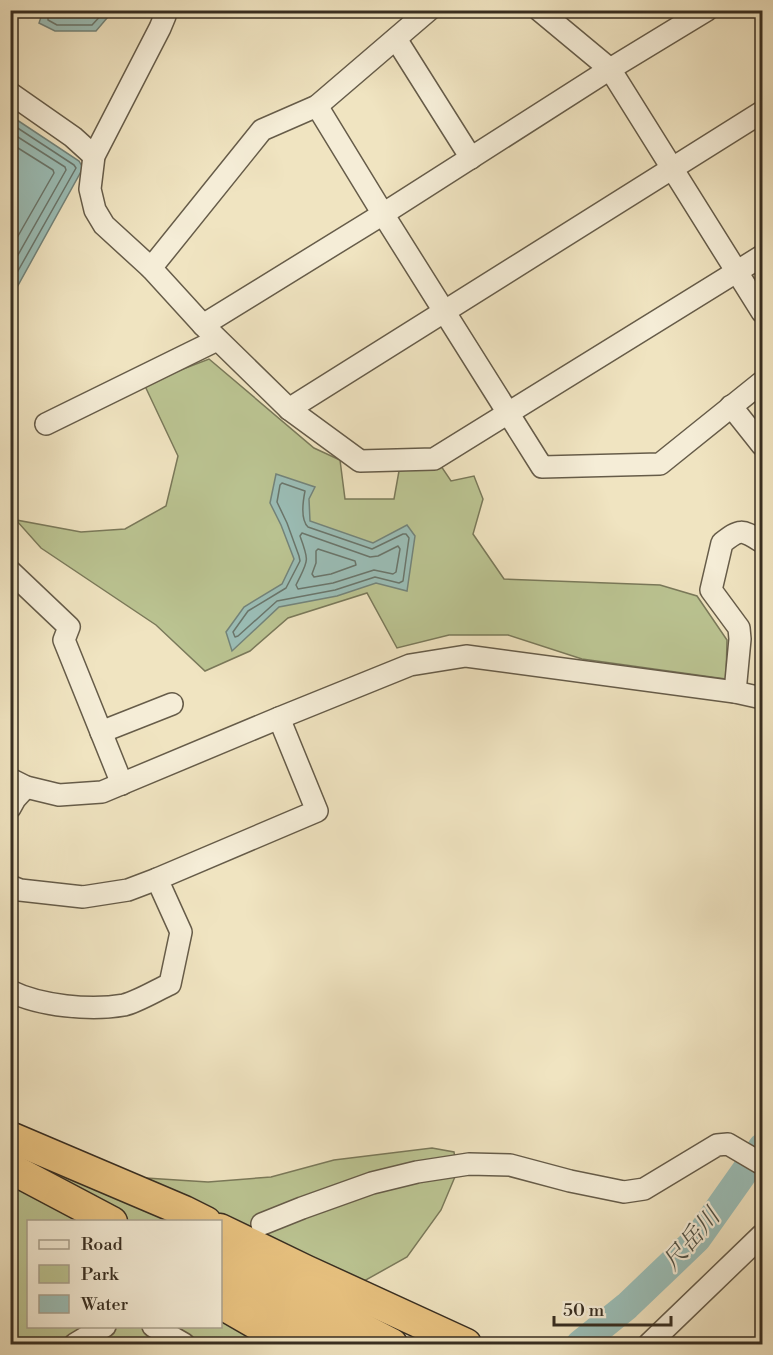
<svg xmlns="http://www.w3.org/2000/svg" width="773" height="1355" font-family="'Libre Bodoni','Noto Serif JP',serif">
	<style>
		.green { fill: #bbc492; stroke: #7a795a; stroke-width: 1.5; fill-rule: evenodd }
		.water { fill: #9bbeb7; stroke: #73847b; stroke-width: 1.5 }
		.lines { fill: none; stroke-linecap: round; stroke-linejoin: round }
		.shore { stroke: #6a766c; stroke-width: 1.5 }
		.river { stroke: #9bbeb7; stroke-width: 28 }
		.minor-casing { stroke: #665c49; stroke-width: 24 }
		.highway-casing { stroke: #382e21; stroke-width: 33 }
		.minor { stroke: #f5edd7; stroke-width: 21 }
		.highway { stroke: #e8c280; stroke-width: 30 }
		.labels { text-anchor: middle; stroke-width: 4.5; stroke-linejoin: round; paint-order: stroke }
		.water-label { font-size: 24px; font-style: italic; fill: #515246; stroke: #f5edd7 }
	</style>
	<rect width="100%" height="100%" fill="#f0e4c1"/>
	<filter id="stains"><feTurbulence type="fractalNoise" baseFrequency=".00333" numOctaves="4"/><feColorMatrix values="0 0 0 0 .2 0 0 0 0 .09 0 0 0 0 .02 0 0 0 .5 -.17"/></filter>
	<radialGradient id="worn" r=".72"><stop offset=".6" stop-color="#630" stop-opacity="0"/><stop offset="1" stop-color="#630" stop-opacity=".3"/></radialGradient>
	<g class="green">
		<path d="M209,359l105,89 26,12 5,39h49l5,-28 42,-5 10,15 23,-5 9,23 -10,35 31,45 156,6 37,11 30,44 -1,39 -144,-20 -74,-24h-59l-52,13 -30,-55 -79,25 -38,33 -45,20 -49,-46 -115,-77 -25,-28 65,12 44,-3 41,-23 12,-50 -34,-72z"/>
		<path d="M10,1122l11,11 94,43 93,6 63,-5 63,-17 98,-12 22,4 3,20 -16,38 -34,47 -156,87h-240zM28,1222h192v104h-192z"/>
	</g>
	<g class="water">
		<path d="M43,11v-1l70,1 -17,20h-41l-16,-8z"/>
		<path d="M11,116l68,45 4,7 -72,130z"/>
		<path d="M276,474l39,13 -6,12 1,22 63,22 34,-18 8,11 -8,55 -31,-8 -39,13 -58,11 -47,44 -6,-19 18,-25 38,-23 12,-25 -13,-34 -11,-22z"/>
	</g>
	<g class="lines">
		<g class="shore">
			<path d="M48,10v10l9,5h35l14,-15"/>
			<path d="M10,123l64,42 2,3 -66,117"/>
			<path d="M10,132l55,35 1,3 -56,99"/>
			<path d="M10,143l43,27 1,3 -44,77"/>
			<path d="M282,483l23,8c-2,10 -5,28 3,36l64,22 31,-15h3l3,4 -6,43 -4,2 -24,-6 -40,13 -58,11 -39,35 -3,1 -2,-5 15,-21 38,-23 14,-27 -1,-5 -12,-33 -10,-21 3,-17z"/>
			<path d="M302,533l68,24 8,-1 20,-10 2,3 -4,23 -3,2 -19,-4 -41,13 -35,6 -2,-4c12,-25 14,-22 4,-49z"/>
			<path d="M318,549l37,12 1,4 -25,9 -17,3 -2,-3 4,-11v-12z"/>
		</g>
		<path class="river" d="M580,1344l47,-38 70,-67 65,-92"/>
		<defs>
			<g id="minor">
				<path d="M164,10l1,6 -5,12 -66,128 -4,33 5,21 9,15 47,43 52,57 86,84 71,52 74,-2 328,-203"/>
				<path d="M539,10l71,59 152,243"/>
				<path d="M396,39l75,119"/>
				<path d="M10,93l63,44 21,19"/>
				<path d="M317,106l66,108 159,253 118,-3 102,-82"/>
				<path d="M151,268l111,-138 55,-24 112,-96"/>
				<path d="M203,325l180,-111 227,-145 97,-59"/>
				<path d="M731,406l31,39"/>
				<path d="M289,409l473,-297"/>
				<path d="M46,424l171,-84"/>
				<path d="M10,571l59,56 -5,13 58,144"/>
				<path d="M735,692l5,-53 -1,-11 -28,-38 11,-47c19,-15 20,-13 40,-1"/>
				<path d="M101,732l71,-28"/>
				<path d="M10,779l16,8 33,8 43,-3 177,-74 131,-53 56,-9 269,36 27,6"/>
				<path d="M10,808l5,-9 11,-12"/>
				<path d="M10,886l10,4 63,7 45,-7 29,-11"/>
				<path d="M10,991c30,15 81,20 114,14 13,-3 33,-15 46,-21l11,-52 -24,-53 160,-68 -38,-93"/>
				<path d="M262,1224l40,-16 70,-25 45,-11 52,-8 41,1 60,16 54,11 20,-3 73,-44 11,-1 34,20"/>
				<path d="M153,1326l31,18"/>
				<path d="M75,1344l30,-18"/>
				<path d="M649,1344l113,-109"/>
			</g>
			<g id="highway">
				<path d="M10,1137l174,74 22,11"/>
				<path d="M10,1168l102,54"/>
				<path d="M220,1229l85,41 161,74"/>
				<path d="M220,1254l172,90"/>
				<path d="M220,1279l124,65"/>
				<path d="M220,1303l71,41"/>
			</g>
		</defs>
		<use href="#minor" class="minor-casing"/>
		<use href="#highway" class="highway-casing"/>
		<use href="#minor" class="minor"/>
		<use href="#highway" class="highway"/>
	</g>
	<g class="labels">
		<g class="water-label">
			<text transform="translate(691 1239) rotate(-49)" y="8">尺岳川</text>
		</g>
	</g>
	<rect width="773" height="1355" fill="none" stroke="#f0e4c1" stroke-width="36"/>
	<rect x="12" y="12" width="749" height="1331" fill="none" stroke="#382e21" stroke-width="3"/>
	<rect x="18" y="18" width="737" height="1319" fill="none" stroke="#382e21" stroke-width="1.5"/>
	<rect x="27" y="1220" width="195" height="108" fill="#f5edd7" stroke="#a9a18e" stroke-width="1.5"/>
	<rect x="39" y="1240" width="30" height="9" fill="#f5edd7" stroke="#a9a18e" stroke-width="1.5"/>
	<text x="81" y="1250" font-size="18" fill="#382e21">Road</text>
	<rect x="39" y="1265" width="30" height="18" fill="#bbc492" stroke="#a9a18e" stroke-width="1.5"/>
	<text x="81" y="1280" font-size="18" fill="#382e21">Park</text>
	<rect x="39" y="1295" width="30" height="18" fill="#9bbeb7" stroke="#a9a18e" stroke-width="1.5"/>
	<text x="81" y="1310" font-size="18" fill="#382e21">Water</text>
	<path d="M554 1316v9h117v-9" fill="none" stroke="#382e21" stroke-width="3"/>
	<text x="563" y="1316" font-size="18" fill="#382e21" stroke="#f5edd7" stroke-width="4.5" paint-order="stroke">50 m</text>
	<rect width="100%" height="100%" filter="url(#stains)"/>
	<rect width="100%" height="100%" fill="url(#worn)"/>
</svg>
